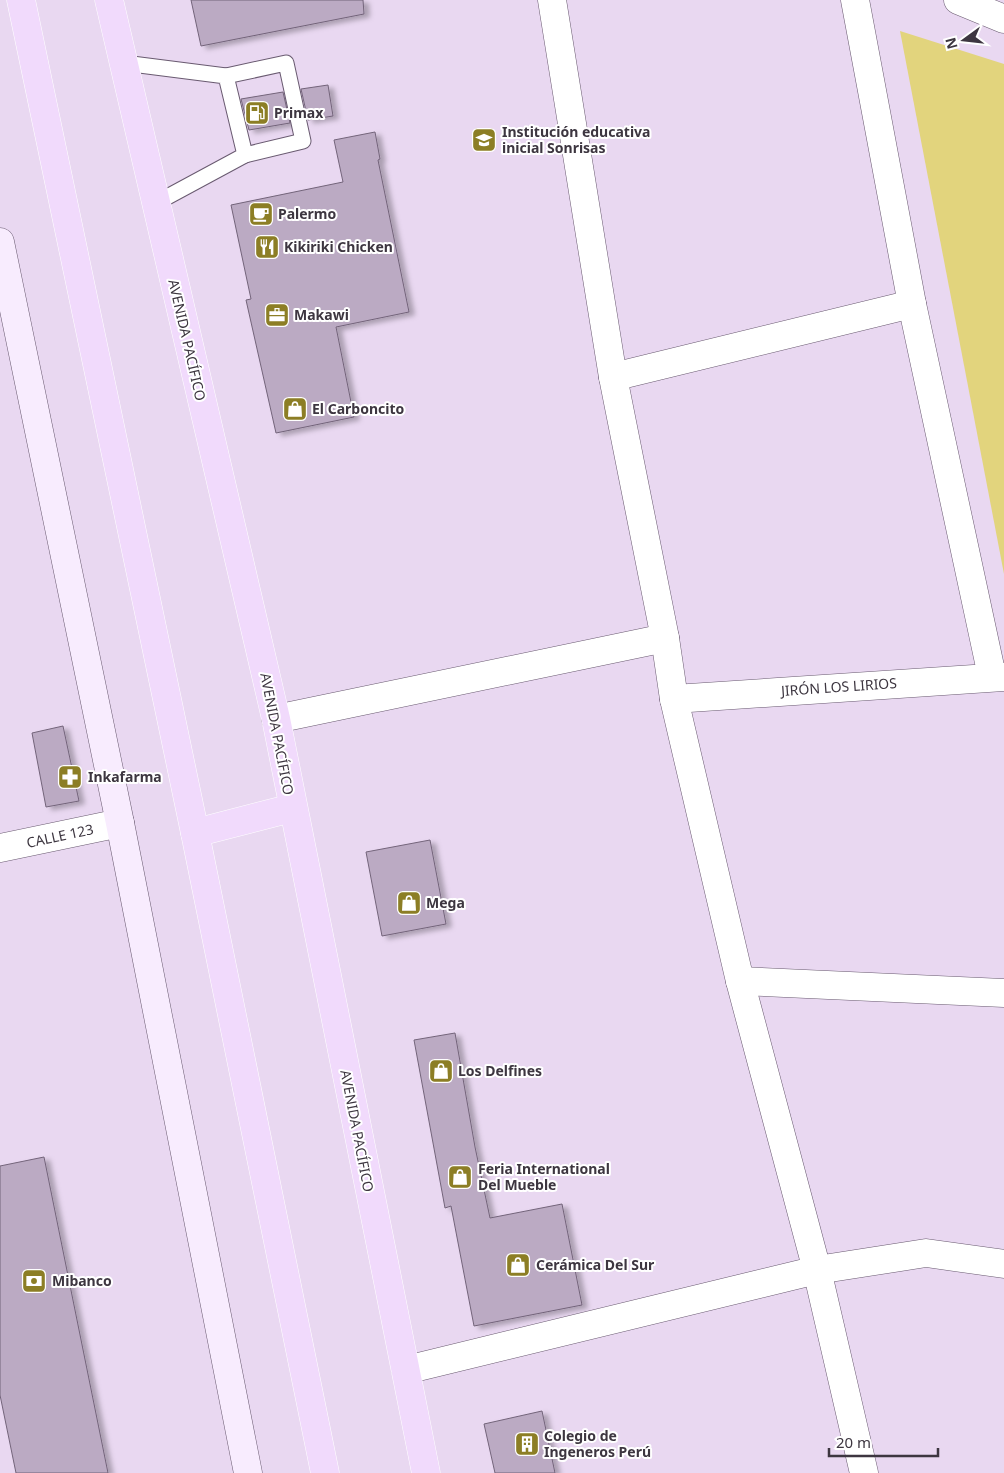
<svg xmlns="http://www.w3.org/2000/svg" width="1004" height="1473" font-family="'Noto Sans',sans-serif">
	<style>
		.green { fill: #e2d47d }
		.building { fill: #bbaac3; stroke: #73647a; filter: url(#shadow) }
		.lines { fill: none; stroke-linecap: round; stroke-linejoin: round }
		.lane-casing { stroke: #695a70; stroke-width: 17 }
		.street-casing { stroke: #695a70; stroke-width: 29 }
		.secondary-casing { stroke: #695a70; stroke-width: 29 }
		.primary-casing { stroke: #fff; stroke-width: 29 }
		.lane { stroke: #fff; stroke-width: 15 }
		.street { stroke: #fff; stroke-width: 28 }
		.secondary { stroke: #f8ecfe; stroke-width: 28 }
		.primary { stroke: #f1dafc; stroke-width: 28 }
		.labels { text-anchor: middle; stroke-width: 4; stroke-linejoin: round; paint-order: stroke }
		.poi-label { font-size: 14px; font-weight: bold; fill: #3d3640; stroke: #fff; text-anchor: start }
		.street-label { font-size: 14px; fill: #3d3640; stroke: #fff }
	</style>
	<defs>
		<filter id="shadow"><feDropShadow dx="5.5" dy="3" stdDeviation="2.5" flood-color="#0004"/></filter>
	</defs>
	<rect width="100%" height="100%" fill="#e9d8f1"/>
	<path class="green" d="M900,31l104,33v510z"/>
	<g class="building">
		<path d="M191,0h172l1,14 -163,32z"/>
		<path d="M328,85l5,31 -25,4 -7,-31z"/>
		<path d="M283,92l7,31 -41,7 -8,-31z"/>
		<path d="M375,132l5,27 -2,1 31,152 -73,15 18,90 -78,16 -30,-133 5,-1 -20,-94 112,-23 -9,-42z"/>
		<path d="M63,726l16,75 -33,6 -14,-74z"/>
		<path d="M430,840l16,84 -64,12 -16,-84z"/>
		<path d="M455,1033l20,114 15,71 72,-14 20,101 -108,21 -23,-120 -6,2 -31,-168z"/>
		<path d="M44,1157l64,316h-92l-16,-78v-229z"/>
		<path d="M542,1411l13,62h-60l-11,-49z"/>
	</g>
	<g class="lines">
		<defs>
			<g id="lane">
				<path d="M124,63l102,13 19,79 -89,48"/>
				<path d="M226,76l60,-13 17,78 -58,14"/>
			</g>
			<g id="street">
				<path d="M552,0l61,377 52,261 9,61 66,282 77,289 47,203"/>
				<path d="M855,0l57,304 80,372"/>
				<path d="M958,0l46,19"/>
				<path d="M613,377l299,-73"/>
				<path d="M674,699l330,-22"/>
				<path d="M276,719l389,-81"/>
				<path d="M0,848l120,-25"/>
				<path d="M740,981l264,12"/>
				<path d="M406,1370l411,-100 109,-17 78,11"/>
			</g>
			<path id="secondary" d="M0,242l120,581 128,650"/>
			<g id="primary">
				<path d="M21,0l174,833 130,640"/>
				<path d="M109,0l167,719 150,754"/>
				<path d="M195,833l97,-25"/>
			</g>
		</defs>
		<use href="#lane" class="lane-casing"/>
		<use href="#street" class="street-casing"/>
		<use href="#secondary" class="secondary-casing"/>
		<use href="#primary" class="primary-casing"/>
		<use href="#lane" class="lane"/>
		<use href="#street" class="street"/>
		<use href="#secondary" class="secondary"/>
		<use href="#primary" class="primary"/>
	</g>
	<defs>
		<symbol id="fuel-square" viewBox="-11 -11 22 22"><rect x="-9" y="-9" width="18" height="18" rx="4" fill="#8c7e25" stroke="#fff"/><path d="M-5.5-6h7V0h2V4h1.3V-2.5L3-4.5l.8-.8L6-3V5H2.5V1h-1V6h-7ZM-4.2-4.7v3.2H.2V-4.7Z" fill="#fff"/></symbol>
		<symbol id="school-square" viewBox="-11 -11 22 22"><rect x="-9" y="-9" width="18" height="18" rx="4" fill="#8c7e25" stroke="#fff"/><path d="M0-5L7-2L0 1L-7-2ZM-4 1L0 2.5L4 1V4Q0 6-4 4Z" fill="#fff"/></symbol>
		<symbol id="cafe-square" viewBox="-11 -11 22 22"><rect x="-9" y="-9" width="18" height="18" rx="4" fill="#8c7e25" stroke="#fff"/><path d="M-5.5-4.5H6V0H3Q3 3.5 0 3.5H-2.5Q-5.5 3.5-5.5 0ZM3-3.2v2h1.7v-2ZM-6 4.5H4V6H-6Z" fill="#fff"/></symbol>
		<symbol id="restaurant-square" viewBox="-11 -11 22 22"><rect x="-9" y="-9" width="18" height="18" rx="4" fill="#8c7e25" stroke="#fff"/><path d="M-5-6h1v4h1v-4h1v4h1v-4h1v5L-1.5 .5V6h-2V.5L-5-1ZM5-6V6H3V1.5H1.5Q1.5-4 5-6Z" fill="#fff"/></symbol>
		<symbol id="office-square" viewBox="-11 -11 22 22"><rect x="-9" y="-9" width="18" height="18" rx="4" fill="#8c7e25" stroke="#fff"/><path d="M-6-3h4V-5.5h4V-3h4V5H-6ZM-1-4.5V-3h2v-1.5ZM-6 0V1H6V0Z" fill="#fff"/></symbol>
		<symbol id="shop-square" viewBox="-11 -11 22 22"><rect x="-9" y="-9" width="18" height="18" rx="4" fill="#8c7e25" stroke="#fff"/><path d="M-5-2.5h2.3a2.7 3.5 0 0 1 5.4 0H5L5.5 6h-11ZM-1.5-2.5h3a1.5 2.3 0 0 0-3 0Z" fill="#fff"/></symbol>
		<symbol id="pharmacy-square" viewBox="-11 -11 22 22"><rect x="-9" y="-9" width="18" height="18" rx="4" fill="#8c7e25" stroke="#fff"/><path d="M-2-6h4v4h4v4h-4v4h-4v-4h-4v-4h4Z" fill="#fff"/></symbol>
		<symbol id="bank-square" viewBox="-11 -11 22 22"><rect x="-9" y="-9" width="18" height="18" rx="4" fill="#8c7e25" stroke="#fff"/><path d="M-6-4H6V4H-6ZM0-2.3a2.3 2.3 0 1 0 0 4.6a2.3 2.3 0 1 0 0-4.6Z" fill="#fff"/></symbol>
		<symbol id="building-square" viewBox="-11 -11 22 22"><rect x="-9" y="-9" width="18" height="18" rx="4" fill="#8c7e25" stroke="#fff"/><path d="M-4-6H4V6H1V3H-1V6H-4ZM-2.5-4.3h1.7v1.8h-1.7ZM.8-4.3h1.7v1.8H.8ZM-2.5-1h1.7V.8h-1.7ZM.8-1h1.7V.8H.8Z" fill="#fff"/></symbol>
	</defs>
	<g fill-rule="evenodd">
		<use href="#fuel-square" x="243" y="99" width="28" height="28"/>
		<use href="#school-square" x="470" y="126" width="28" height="28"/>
		<use href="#cafe-square" x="247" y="200" width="28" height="28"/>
		<use href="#restaurant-square" x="253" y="233" width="28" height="28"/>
		<use href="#office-square" x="263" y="301" width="28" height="28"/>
		<use href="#shop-square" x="281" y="395" width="28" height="28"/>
		<use href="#pharmacy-square" x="56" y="763" width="28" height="28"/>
		<use href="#shop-square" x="395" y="889" width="28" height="28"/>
		<use href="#shop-square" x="427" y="1057" width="28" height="28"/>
		<use href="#shop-square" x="446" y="1163" width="28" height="28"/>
		<use href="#shop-square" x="504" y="1251" width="28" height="28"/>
		<use href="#bank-square" x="20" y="1267" width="28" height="28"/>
		<use href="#building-square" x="513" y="1430" width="28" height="28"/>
	</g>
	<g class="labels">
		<g class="poi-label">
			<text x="274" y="118">Primax</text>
			<text x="502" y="137">Institución educativa<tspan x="502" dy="16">inicial Sonrisas</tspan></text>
			<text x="278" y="219">Palermo</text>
			<text x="284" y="252">Kikiriki Chicken</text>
			<text x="294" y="320">Makawi</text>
			<text x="312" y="414">El Carboncito</text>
			<text x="88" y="782">Inkafarma</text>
			<text x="426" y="908">Mega</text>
			<text x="458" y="1076">Los Delfines</text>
			<text x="478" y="1174">Feria International<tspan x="478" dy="16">Del Mueble</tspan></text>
			<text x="536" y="1270">Cerámica Del Sur</text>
			<text x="52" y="1286">Mibanco</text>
			<text x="544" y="1441">Colegio de<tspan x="544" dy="16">Ingeneros Perú</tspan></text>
		</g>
		<g class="street-label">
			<text transform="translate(187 340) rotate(77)" y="5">AVENIDA PACÍFICO</text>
			<text transform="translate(839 687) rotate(-4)" y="5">JIRÓN LOS LIRIOS</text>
			<text transform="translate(277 734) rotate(79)" y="5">AVENIDA PACÍFICO</text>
			<text transform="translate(60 836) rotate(-12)" y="5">CALLE 123</text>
			<text transform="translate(357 1131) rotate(79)" y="5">AVENIDA PACÍFICO</text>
		</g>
	</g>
	<g transform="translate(964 40) rotate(255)" stroke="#ffffff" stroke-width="4" paint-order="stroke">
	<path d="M0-4L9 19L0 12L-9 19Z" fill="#3d3640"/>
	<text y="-8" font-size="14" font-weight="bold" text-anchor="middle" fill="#3d3640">N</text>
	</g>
	<path d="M829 1448v8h109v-8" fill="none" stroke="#3d3640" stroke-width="2.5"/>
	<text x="836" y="1448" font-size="15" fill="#3d3640" stroke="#ffffff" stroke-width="4" paint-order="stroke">20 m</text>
</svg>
